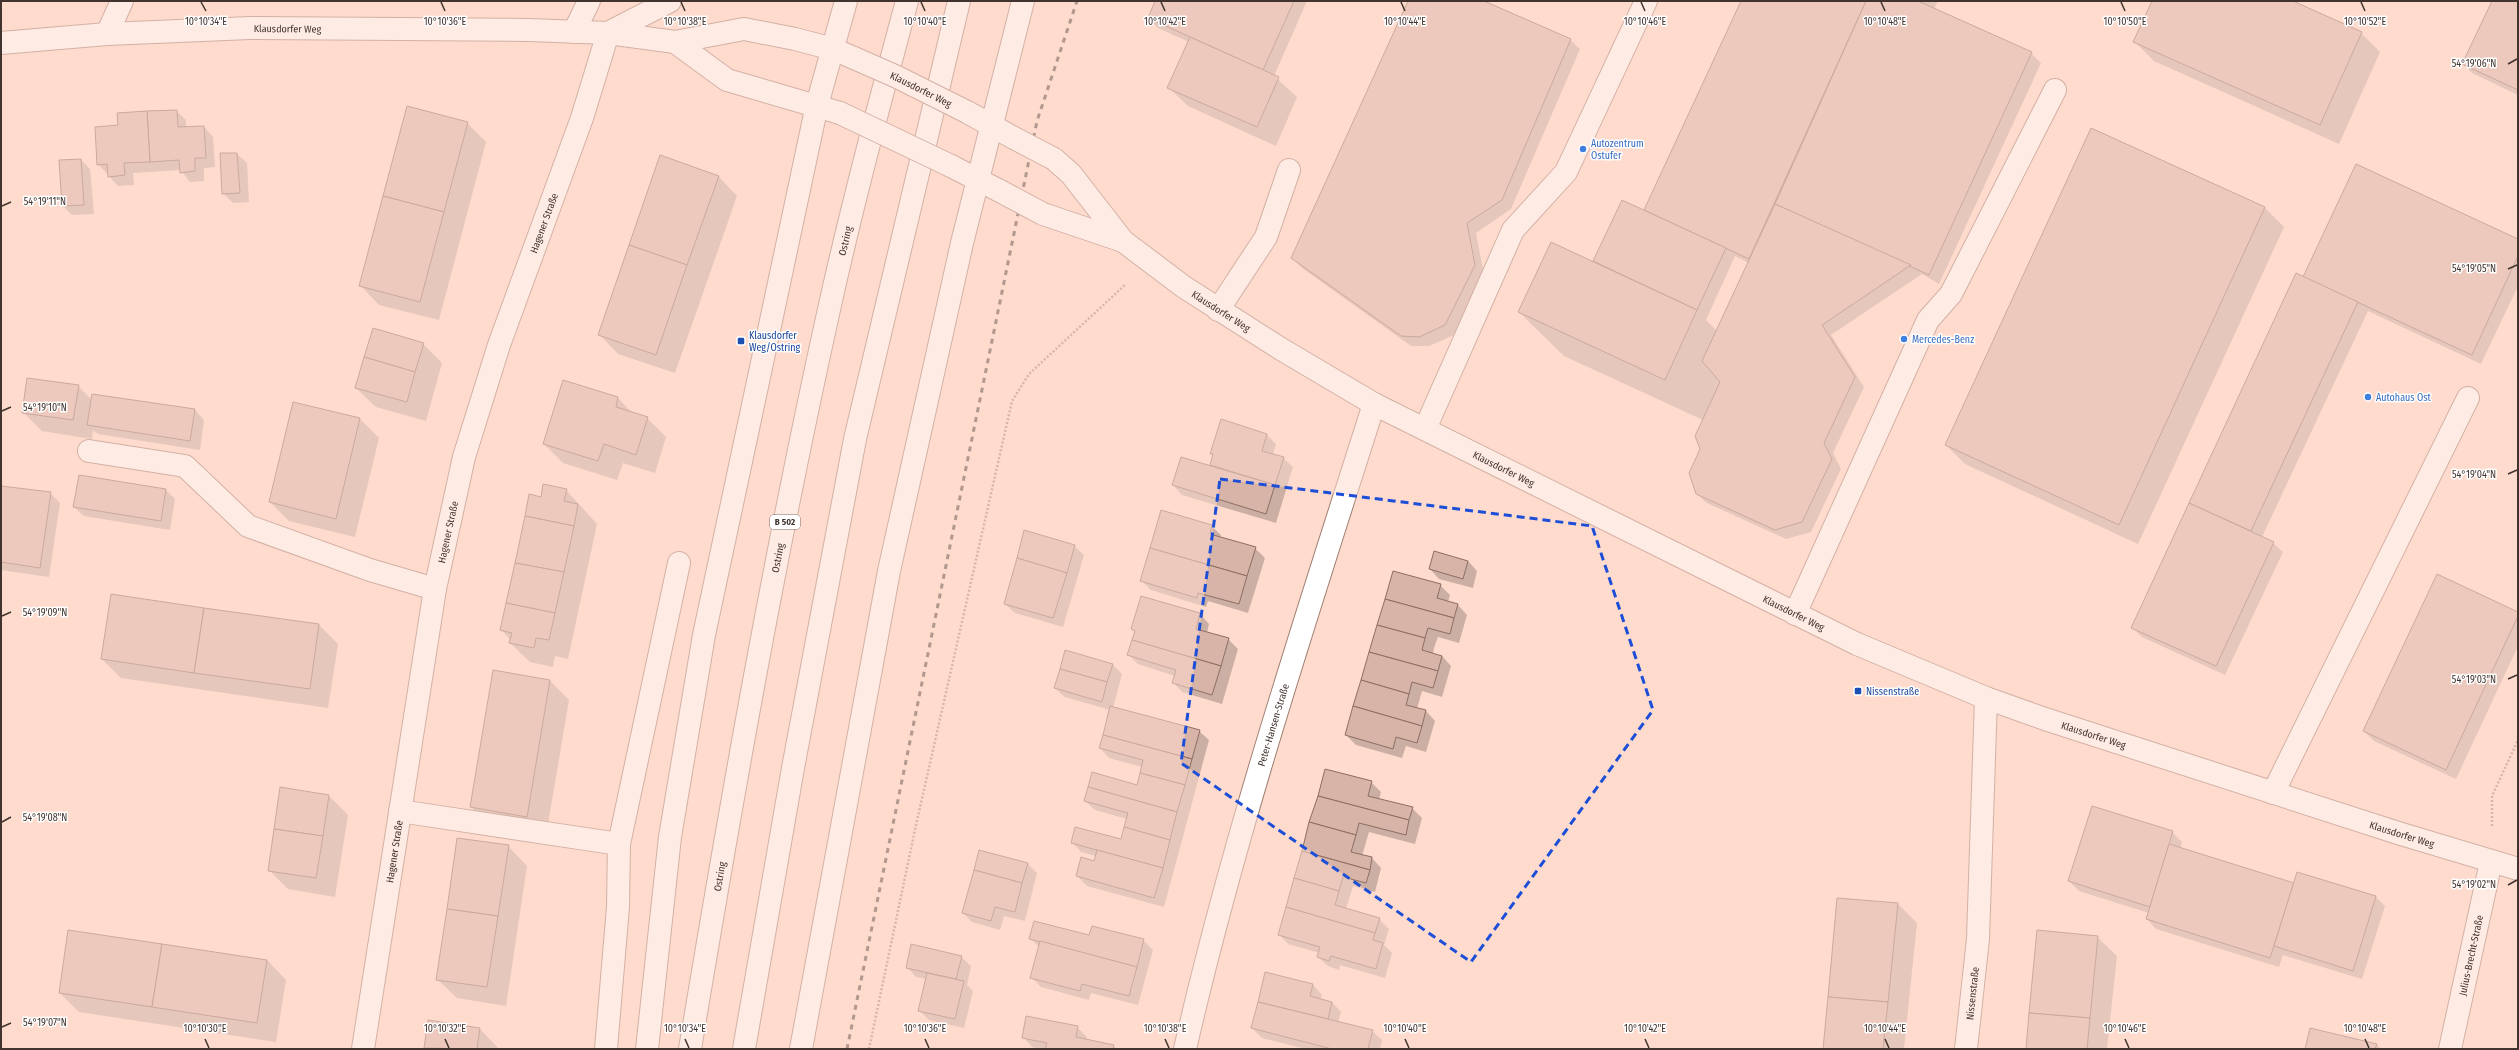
<svg xmlns="http://www.w3.org/2000/svg" width="2519" height="1050" font-family="'Fira Sans Condensed',sans-serif">
	<style>
		.shadow { fill: #0003; fill-rule: evenodd }
		.building { fill: #d7b4a7; stroke: #8d6e62 }
		.lines { fill: none; stroke-linecap: round; stroke-linejoin: round }
		.minor-casing { stroke: #9f7f72; stroke-width: 24 }
		.highway-casing { stroke: #9f7f72; stroke-width: 24 }
		.path { stroke: #a48b82; stroke-width: 2.5; stroke-dasharray: 2 2; stroke-linecap: butt }
		.minor { stroke: #fff; stroke-width: 22 }
		.highway { stroke: #fff; stroke-width: 22 }
		.rail { stroke: #574741; stroke-width: 3; stroke-dasharray: 5 5; stroke-linecap: butt }
		.minor-bridge-casing { stroke: #9f7f72; stroke-width: 24; stroke-linecap: butt }
		.minor-bridge { stroke: #fff; stroke-width: 22 }
		.marked { fill: none; stroke: #1d4ed8; stroke-width: 3; stroke-dasharray: 8 5; stroke-linejoin: round }
		.ticks { fill: none; stroke: #41332e; stroke-width: 1.5 }
		.shop-dot { fill: #3f7fe0; stroke: #fff; stroke-width: 1.5 }
		.transit-dot { fill: #1a4fb4; stroke: #fff; stroke-width: 1.5 }
		.labels { text-anchor: middle; stroke-width: 3; stroke-linejoin: round; paint-order: stroke }
		.shield { fill: #fff; stroke: #7a706d; stroke-width: 1 }
		.shield-label { font-size: 9px; font-weight: bold; fill: #41332e }
		.street-label { font-size: 10px; fill: #41332e; stroke: #fff }
		.shop-label { font-size: 10px; fill: #366cbe; stroke: #fff; text-anchor: start }
		.transit-label { font-size: 10px; fill: #164399; stroke: #fff; text-anchor: start }
		.ticks-label { font-size: 10px; text-anchor: middle; fill: #41332e; stroke: #fff; stroke-width: 3; stroke-linejoin: round; paint-order: stroke }
	</style>
	<rect width="100%" height="100%" fill="#fedbcd"/>
	<g class="shadow">
		<path d="M1157,1h150l-33,75 23,21 -21,49 -88,-40 -20,-19 21,-45 -31,-14 -9,-10z"/>
		<path d="M1409,1h73l88,39 10,9 -69,160 -35,24 8,42 -30,60 -25,11h-18l-109,-78 -10,-10z"/>
		<path d="M1743,1h195l-4,8 97,44 10,10 -102,221 -17,-10 -91,61 33,52 -31,66 8,16 -30,63 -25,7 -79,-36 -10,-9 6,-74 -139,-64 -45,-44 78,-48 -3,-3 51,-49zM1735,256l14,7 -32,68 -11,-11z"/>
		<path d="M2153,1h137l71,32 19,19 -41,92 -185,-83 -19,-19z"/>
		<path d="M2493,1h25v94l-46,-22 -9,-9z"/>
		<path d="M176,111l10,9v8l18,-1 9,10 2,30 -11,1v13l-14,1 -9,-12 -48,3 1,12 -16,1 -20,-22 21,-38z"/>
		<path d="M467,123l19,19 -47,178 -60,-15 -19,-20z"/>
		<path d="M2091,129l174,79 19,19 -146,317 -173,-80 -19,-19z"/>
		<path d="M237,154l10,9 2,39 -16,1 -10,-10z"/>
		<path d="M81,160l9,9 4,45 -22,1 -9,-9z"/>
		<path d="M718,176l19,20 -62,177 -57,-19 -19,-20z"/>
		<path d="M2518,240v46l-37,78 -113,-53 -106,226 11,6 10,9 -58,123 -83,-38 -10,-10 165,-352 7,3z"/>
		<path d="M423,344l19,19 -16,58 -50,-14 -20,-19z"/>
		<path d="M564,381l54,17 15,16 14,4 19,19 -11,36 -32,-10 -6,17 -54,-17 -19,-19z"/>
		<path d="M78,386l14,14 103,10 9,10 -4,30 -102,-16 -5,-4 -1,9 -50,-8 -19,-19z"/>
		<path d="M294,403l66,16 19,19 -24,99 -66,-16 -19,-19z"/>
		<path d="M1266,434l10,10 -3,11 10,3 10,9 -17,56 -94,-28 -9,-10 37,-19 3,-10 -2,-2z"/>
		<path d="M1,487l49,6 10,10 -11,74 -48,-7z"/>
		<path d="M166,490l9,9 -5,31 -86,-14 -10,-9z"/>
		<path d="M566,490l31,34 -29,135 -13,-3 -2,11 -23,-5 -20,-19 1,-3 -10,-10 40,-132z"/>
		<path d="M1211,526l10,9 -1,3 35,10 10,10 -17,55 -40,-12 -2,6 -55,-17 -9,-9z"/>
		<path d="M1074,546l10,9 -21,72 -48,-14 -10,-9z"/>
		<path d="M1468,561l9,10 -4,17 -34,-9 -9,-10z"/>
		<path d="M1440,585l10,10 -2,7 10,3 9,10 -8,28 -21,-6 -4,11 -1,6 9,2 9,10 -9,31 -20,-6 -5,18 9,2 9,10 -9,31 -20,-6 -4,12 -46,-13 -10,-10z"/>
		<path d="M2518,613v33l-62,133 -82,-38 -10,-10z"/>
		<path d="M1200,614l9,10 -2,9 21,6 10,10 -16,55 -40,-12 -9,-10 2,-6 -37,-12 -9,-9 7,-22 -4,-4z"/>
		<path d="M319,625l19,19 -10,64 -207,-30 -19,-19z"/>
		<path d="M1112,664l10,10 -9,34 86,23 10,9 -45,167 -77,-21 -10,-10 17,-14 2,-6 -15,-4 -9,-10 50,-2 5,-21 -32,-9 -10,-9 53,-15 4,-19 -33,-9 -9,-10 10,-38 -45,-13 -10,-9z"/>
		<path d="M494,671l56,10 19,19 -23,136 -56,-10 -19,-19z"/>
		<path d="M1325,770l46,12 10,10 -2,8 33,8 10,10 -7,26 -46,-12 -7,24 10,2 9,10 -6,24 -22,-6 -7,23 33,10 10,10 -5,16 8,8 -7,25 -45,-13 -1,5 -11,-4 -10,-9 2,-4 -32,-9 -9,-10z"/>
		<path d="M329,796l19,19 -13,82 -47,-8 -19,-19z"/>
		<path d="M2172,832l10,10 -2,7 114,35 81,12 10,10 -23,73 -79,-24 -4,12 -123,-38 -9,-10 2,-6 -70,-22 -10,-10zM2170,837h2l-4,12h-2z"/>
		<path d="M508,846l19,20 -21,140 -49,-8 -20,-19z"/>
		<path d="M1028,864l9,9 -12,48 -21,-5 -4,14 -28,-8 -9,-9z"/>
		<path d="M1898,904l19,19 -13,126h-80z"/>
		<path d="M1090,937l53,3 10,10 -15,55 -47,-12 -2,7 -48,-13 -10,-10 8,-30 -8,-8z"/>
		<path d="M2097,937l20,19 -10,93h-80z"/>
		<path d="M961,957l10,9 -4,19 6,6 -9,37 -35,-8 -9,-9 6,-32 -10,-2 -9,-10z"/>
		<path d="M267,960l19,20 -10,62 -197,-30 -19,-19z"/>
		<path d="M1266,973l47,12 9,10 -1,5 11,2 9,10 -3,10 34,9 10,9 -2,9h-74l-44,-11 -10,-10z"/>
		<path d="M429,1022l51,7 19,20h-74z"/>
		<path d="M1077,1027l10,10 -1,3 27,6 4,3h-76l-9,-2 -9,-10z"/>
		<path d="M2376,1044l5,5h-75z"/>
	</g>
	<g class="building">
		<path d="M1155,1h139l-31,69 -115,-52z"/>
		<path d="M1408,1h76l87,38 -69,161 -35,23 8,42 -30,60 -26,12 -18,-1 -110,-78z"/>
		<path d="M1741,1h125l-117,258 -105,-49z"/>
		<path d="M1866,1h52l114,51 -103,223 -154,-71z"/>
		<path d="M2152,1h141l69,31 -42,93 -187,-83z"/>
		<path d="M2492,1h26v89l-56,-26z"/>
		<path d="M1190,37l89,40 -22,50 -90,-39z"/>
		<path d="M407,106l61,16 -24,90 -61,-16z"/>
		<path d="M177,110l1,17 26,-1 2,32h-11v13l-15,2 -1,-13 -29,2 -3,-51z"/>
		<path d="M147,111l3,51 -26,1 1,12 -17,2 -1,-13 -10,1 -2,-38 23,-2 -1,-12z"/>
		<path d="M2091,128l174,79 -146,318 -174,-80z"/>
		<path d="M220,153h17l3,40 -18,1z"/>
		<path d="M660,155l59,21 -32,89 -58,-20z"/>
		<path d="M81,159l3,46 -22,1 -3,-46z"/>
		<path d="M2356,164l162,75v17l-46,99 -169,-78z"/>
		<path d="M383,196l61,16 -24,90 -61,-16z"/>
		<path d="M1622,200l104,48 -29,62 -104,-49z"/>
		<path d="M1775,204l136,61 -89,60 33,52 -31,66 8,16 -30,63 -27,8 -79,-36 -7,-21 11,-24 -5,-13 25,-54 -18,-21z"/>
		<path d="M1551,242l146,68 -32,70 -147,-68z"/>
		<path d="M629,245l58,20 -31,90 -58,-20z"/>
		<path d="M2296,273l62,29 -107,229 -62,-28z"/>
		<path d="M373,328l51,15 -9,29 -51,-15z"/>
		<path d="M364,357l51,15 -8,30 -52,-14z"/>
		<path d="M27,378l52,7 -6,35 -51,-7z"/>
		<path d="M563,380l55,17 -2,10 32,10 -12,38 -32,-11 -6,17 -55,-17z"/>
		<path d="M92,394l103,15 -5,32 -103,-16z"/>
		<path d="M293,402l67,16 -24,101 -67,-17z"/>
		<path d="M1221,419l46,15 -5,17 22,6 -9,28 -65,-20 3,-11h-3z"/>
		<path d="M1181,457l94,28 -9,29 -94,-29z"/>
		<path d="M79,475l87,14 -5,32 -88,-14z"/>
		<path d="M543,484l24,5 -3,12 14,3 -4,22 -49,-10 4,-22 12,3z"/>
		<path d="M1,486l50,6 -11,76 -39,-6z"/>
		<path d="M2189,503l85,39 -58,124 -85,-38z"/>
		<path d="M1161,510l51,15 -2,9 46,13 -9,29 -97,-28z"/>
		<path d="M525,516l49,10 -10,46 -49,-9z"/>
		<path d="M1024,530l51,15 -8,28 -50,-15z"/>
		<path d="M1150,548l97,28 -8,28 -41,-11 -1,5 -57,-17z"/>
		<path d="M1434,551l34,10 -5,18 -34,-10z"/>
		<path d="M1017,558l50,15 -14,45 -49,-14z"/>
		<path d="M515,563l49,9 -9,41 -49,-10z"/>
		<path d="M1393,571l48,13 -4,14 21,6 -4,14 -69,-19z"/>
		<path d="M2437,574l81,38v4l-72,154 -83,-39z"/>
		<path d="M111,594l93,14 -10,65 -93,-14z"/>
		<path d="M1141,596l59,17 -4,16 33,9 -8,28 -89,-26 3,-9 -4,-2z"/>
		<path d="M1385,599l69,19 -4,16 -22,-6 -3,10 -48,-13z"/>
		<path d="M506,603l49,10 -6,27 -13,-2 -2,10 -25,-5 3,-10 -12,-3z"/>
		<path d="M204,608l115,16 -9,65 -116,-16z"/>
		<path d="M1377,625l48,13 -3,12 20,6 -4,15 -69,-19z"/>
		<path d="M1132,640l89,26 -9,29 -40,-12 4,-13 -49,-15z"/>
		<path d="M1065,650l48,14 -6,18 -47,-13z"/>
		<path d="M1369,652l69,19 -5,17 -21,-6 -3,12 -48,-14z"/>
		<path d="M1060,669l47,13 -5,20 -48,-14z"/>
		<path d="M493,670l57,10 -23,137 -57,-10z"/>
		<path d="M1361,680l48,14 -3,11 20,5 -4,16 -69,-20z"/>
		<path d="M1110,706l90,24 -8,29 -89,-24z"/>
		<path d="M1353,706l69,20 -5,17 -21,-6 -3,12 -48,-14z"/>
		<path d="M1103,735l89,24 -7,26 -45,-12 3,-13 -44,-12z"/>
		<path d="M1325,769l47,12 -4,15 45,11 -4,13 -91,-24z"/>
		<path d="M1092,772l45,13 3,-12 45,12 -8,27 -89,-25z"/>
		<path d="M280,787l49,8 -6,41 -49,-7z"/>
		<path d="M1088,787l89,25 -7,28 -46,-13 4,-14 -44,-12z"/>
		<path d="M1318,796l91,24 -3,15 -47,-12 -3,12 -47,-13z"/>
		<path d="M2092,806l81,25 -23,76 -82,-26z"/>
		<path d="M1309,822l47,13 -5,17 21,5 -2,13 -68,-19z"/>
		<path d="M1075,827l46,12 3,-12 46,13 -7,28 -92,-25z"/>
		<path d="M274,829l49,7 -7,42 -48,-7z"/>
		<path d="M457,838l52,7 -11,71 -51,-7z"/>
		<path d="M2169,844l125,39 -24,75 -124,-39z"/>
		<path d="M979,850l49,13 -6,20 -48,-13z"/>
		<path d="M1097,850l66,18 -9,30 -78,-22 5,-19 13,4z"/>
		<path d="M1302,851l68,19 -4,13 -23,-6 -4,14 -45,-13z"/>
		<path d="M974,870l48,13 -7,29 -20,-5 -4,14 -29,-8z"/>
		<path d="M2297,872l79,24 -23,75 -79,-25z"/>
		<path d="M1294,878l45,13 -4,14 45,13 -5,15 -89,-26z"/>
		<path d="M1837,898l61,5 -10,99 -60,-5z"/>
		<path d="M1286,907l89,26 -2,7 10,3 -7,26 -45,-13 -2,5 -12,-4 3,-10 -42,-12z"/>
		<path d="M447,909l51,7 -11,71 -51,-7z"/>
		<path d="M1034,921l55,14 3,-9 52,13 -7,28 -108,-28z"/>
		<path d="M68,930l94,14 -10,63 -93,-14z"/>
		<path d="M2037,930l61,6 -8,82 -61,-5z"/>
		<path d="M1040,941l97,26 -8,29 -47,-12 -2,7 -50,-13z"/>
		<path d="M162,944l105,16 -10,63 -105,-16z"/>
		<path d="M911,944l51,12 -6,23 -50,-11z"/>
		<path d="M1265,972l48,12 -3,12 22,6 -4,17 -70,-17z"/>
		<path d="M927,973l37,8 -9,38 -37,-8z"/>
		<path d="M1828,997l60,5 -5,47h-60z"/>
		<path d="M1258,1002l115,28 -5,19h-36l-81,-21z"/>
		<path d="M2029,1013l61,5 -3,31h-61z"/>
		<path d="M1026,1016l52,10 -2,11 38,8 -1,4h-68l2,-6 -25,-5z"/>
		<path d="M428,1020l52,8 -3,21 -53,-1z"/>
		<path d="M2310,1028l67,16 -2,5h-70z"/>
	</g>
	<g class="lines">
		<defs>
			<g id="minor">
				<path d="M574,32l15,-31"/>
				<path d="M107,34l15,-33"/>
				<path d="M675,42l52,38 113,33"/>
				<path id="s1" d="M1,43l106,-9 143,-6 279,2 79,3 67,9 69,-13 51,10 38,10 21,9"/>
				<path d="M967,112l47,26"/>
				<path id="s2" d="M1054,159l17,15 52,67 61,46 97,62 93,55 483,240 129,54 59,21 353,114 120,36"/>
				<path d="M951,166l49,25"/>
				<path d="M1043,214l80,27"/>
				<path d="M1218,310l48,-73 23,-67"/>
				<path d="M1425,429l88,-199 53,-58 80,-171"/>
				<path d="M89,451l96,15 63,60 122,44 65,19"/>
				<path d="M1795,614l133,-294 23,-26 104,-204"/>
				<path d="M2273,793l195,-395"/>
				<path d="M400,811l219,33 60,-281"/>
				<path id="s3" d="M363,1049l72,-460 29,-132 35,-112 83,-227 26,-85"/>
				<path d="M606,1049l12,-142 1,-63"/>
				<path id="s4" d="M1185,1049c50,-218 121,-431 189,-645"/>
				<path id="s5" d="M1966,1049l12,-110 8,-241"/>
				<path id="s6" d="M2450,1049l41,-187"/>
			</g>
			<g id="highway">
				<path d="M608,33l62,-32"/>
				<path d="M647,1049l23,-212 34,-202 113,-530 29,-104"/>
				<path id="s7" d="M690,1049c41,-246 84,-491 138,-735 23,-105 51,-209 79,-313"/>
				<path d="M744,1049l49,-281 62,-329 104,-438"/>
				<path d="M801,1049l88,-478 73,-328 61,-242"/>
			</g>
		</defs>
		<use href="#minor" class="minor-casing"/>
		<use href="#highway" class="highway-casing"/>
		<g class="path">
			<path d="M2492,826v-30l26,-56"/>
			<path d="M869,1049l47,-224 96,-424 17,-27 97,-90"/>
		</g>
		<use href="#minor" class="minor"/>
		<use href="#highway" class="highway"/>
		<path class="rail" d="M847,1049l190,-928 40,-120"/>
		<defs>
			<g id="minor-bridge">
				<path id="s8" d="M854,58l41,18 72,36"/>
				<path d="M840,113l111,53"/>
				<path d="M1014,138l40,21"/>
				<path d="M1000,191l43,23"/>
			</g>
		</defs>
		<use href="#minor-bridge" class="minor-bridge-casing"/>
		<use href="#minor-bridge" class="minor-bridge"/>
	</g>
	<path d="M0 0H2519V1050H0ZM1220,479l372,47 61,184 -182,252 -290,-199z" fill="#fedbcd" fill-opacity=".55" fill-rule="evenodd"/>
	<path class="marked" d="M1220,479l372,47 61,184 -182,252 -290,-199z"/>
	<path class="ticks" d="M201,2l5,9M441,2l4,9M681,2l4,9M921,2l4,9M1161,2l4,9M1401,2l4,9M1641,2l4,9M1881,2l4,9M2121,2l4,9M2361,2l4,9M2508,64l9,-5M2,206l9,-4M2508,269l9,-4M2,411l9,-4M2508,474l9,-4M2,616l9,-4M2508,679l9,-4M2,822l9,-5M2508,885l9,-5M2,1027l9,-4M205,1039l4,9M445,1039l4,9M685,1039l4,9M925,1039l4,9M1165,1039l4,9M1405,1039l4,9M1645,1039l4,9M1885,1039l4,9M2125,1039l4,9M2365,1039l4,9"/>
	<g class="shop-dot">
		<circle cx="1583" cy="149" r="4"/>
		<circle cx="1904" cy="339" r="4"/>
		<circle cx="2368" cy="397" r="4"/>
	</g>
	<g class="transit-dot">
		<rect x="737" y="337" width="8" height="8" rx="2"/>
		<rect x="1854" y="687" width="8" height="8" rx="2"/>
	</g>
	<g class="labels">
		<rect class="shield" x="770" y="515" width="30" height="14" rx="3"/>
		<g class="shield-label">
			<text x="785" y="525">B 502</text>
		</g>
		<g class="street-label">
			<text dy="4" stroke="none"><textPath href="#s1" startOffset="287">Klausdorfer Weg</textPath></text>
			<text dy="4" stroke="none"><textPath href="#s8" startOffset="74">Klausdorfer Weg</textPath></text>
			<text dy="4" stroke="none"><textPath href="#s3" startOffset="848">Hagener Straße</textPath></text>
			<text dy="4" stroke="none"><textPath href="#s7" startOffset="823">Ostring</textPath></text>
			<text dy="4" stroke="none"><textPath href="#s2" startOffset="228">Klausdorfer Weg</textPath></text>
			<text dy="4" stroke="none"><textPath href="#s2" startOffset="552">Klausdorfer Weg</textPath></text>
			<text dy="4" stroke="none"><textPath href="#s3" startOffset="524">Hagener Straße</textPath></text>
			<text dy="4" stroke="none"><textPath href="#s7" startOffset="499">Ostring</textPath></text>
			<text dy="4" stroke="none"><textPath href="#s2" startOffset="876">Klausdorfer Weg</textPath></text>
			<text dy="4" stroke="none"><textPath href="#s4" startOffset="336">Peter-Hansen-Straße</textPath></text>
			<text dy="4" stroke="none"><textPath href="#s2" startOffset="1200">Klausdorfer Weg</textPath></text>
			<text dy="4" stroke="none"><textPath href="#s2" startOffset="1524">Klausdorfer Weg</textPath></text>
			<text dy="4" stroke="none"><textPath href="#s3" startOffset="200">Hagener Straße</textPath></text>
			<text dy="4" stroke="none"><textPath href="#s7" startOffset="175">Ostring</textPath></text>
			<text dy="4" stroke="none"><textPath href="#s6" startOffset="96">Julius-Brecht-Straße</textPath></text>
			<text dy="4" stroke="none"><textPath href="#s5" startOffset="56">Nissenstraße</textPath></text>
		</g>
		<g class="shop-label">
			<text x="1591" y="147">Autozentrum<tspan x="1591" dy="12">Ostufer</tspan></text>
			<text x="1912" y="343">Mercedes-Benz</text>
			<text x="2376" y="401">Autohaus Ost</text>
		</g>
		<g class="transit-label">
			<text x="749" y="339">Klausdorfer<tspan x="749" dy="12">Weg/Ostring</tspan></text>
			<text x="1866" y="695">Nissenstraße</text>
		</g>
	</g>
	<g class="ticks-label">
		<text x="1165" y="25">10°10'42"E</text>
		<text x="1405" y="25">10°10'44"E</text>
		<text x="1885" y="25">10°10'48"E</text>
		<text x="2125" y="25">10°10'50"E</text>
		<text x="2365" y="25">10°10'52"E</text>
		<text x="206" y="25">10°10'34"E</text>
		<text x="445" y="25">10°10'36"E</text>
		<text x="685" y="25">10°10'38"E</text>
		<text x="925" y="25">10°10'40"E</text>
		<text x="1645" y="25">10°10'46"E</text>
		<text x="2474" y="67">54°19'06"N</text>
		<text x="45" y="205">54°19'11"N</text>
		<text x="2474" y="272">54°19'05"N</text>
		<text x="45" y="411">54°19'10"N</text>
		<text x="2474" y="478">54°19'04"N</text>
		<text x="45" y="616">54°19'09"N</text>
		<text x="2474" y="683">54°19'03"N</text>
		<text x="45" y="821">54°19'08"N</text>
		<text x="2474" y="888">54°19'02"N</text>
		<text x="45" y="1026">54°19'07"N</text>
		<text x="205" y="1032">10°10'30"E</text>
		<text x="445" y="1032">10°10'32"E</text>
		<text x="685" y="1032">10°10'34"E</text>
		<text x="925" y="1032">10°10'36"E</text>
		<text x="1165" y="1032">10°10'38"E</text>
		<text x="1405" y="1032">10°10'40"E</text>
		<text x="1645" y="1032">10°10'42"E</text>
		<text x="1885" y="1032">10°10'44"E</text>
		<text x="2125" y="1032">10°10'46"E</text>
		<text x="2365" y="1032">10°10'48"E</text>
	</g>
	<rect width="2519" height="1050" fill="none" stroke="#41332e" stroke-width="4"/>
</svg>
